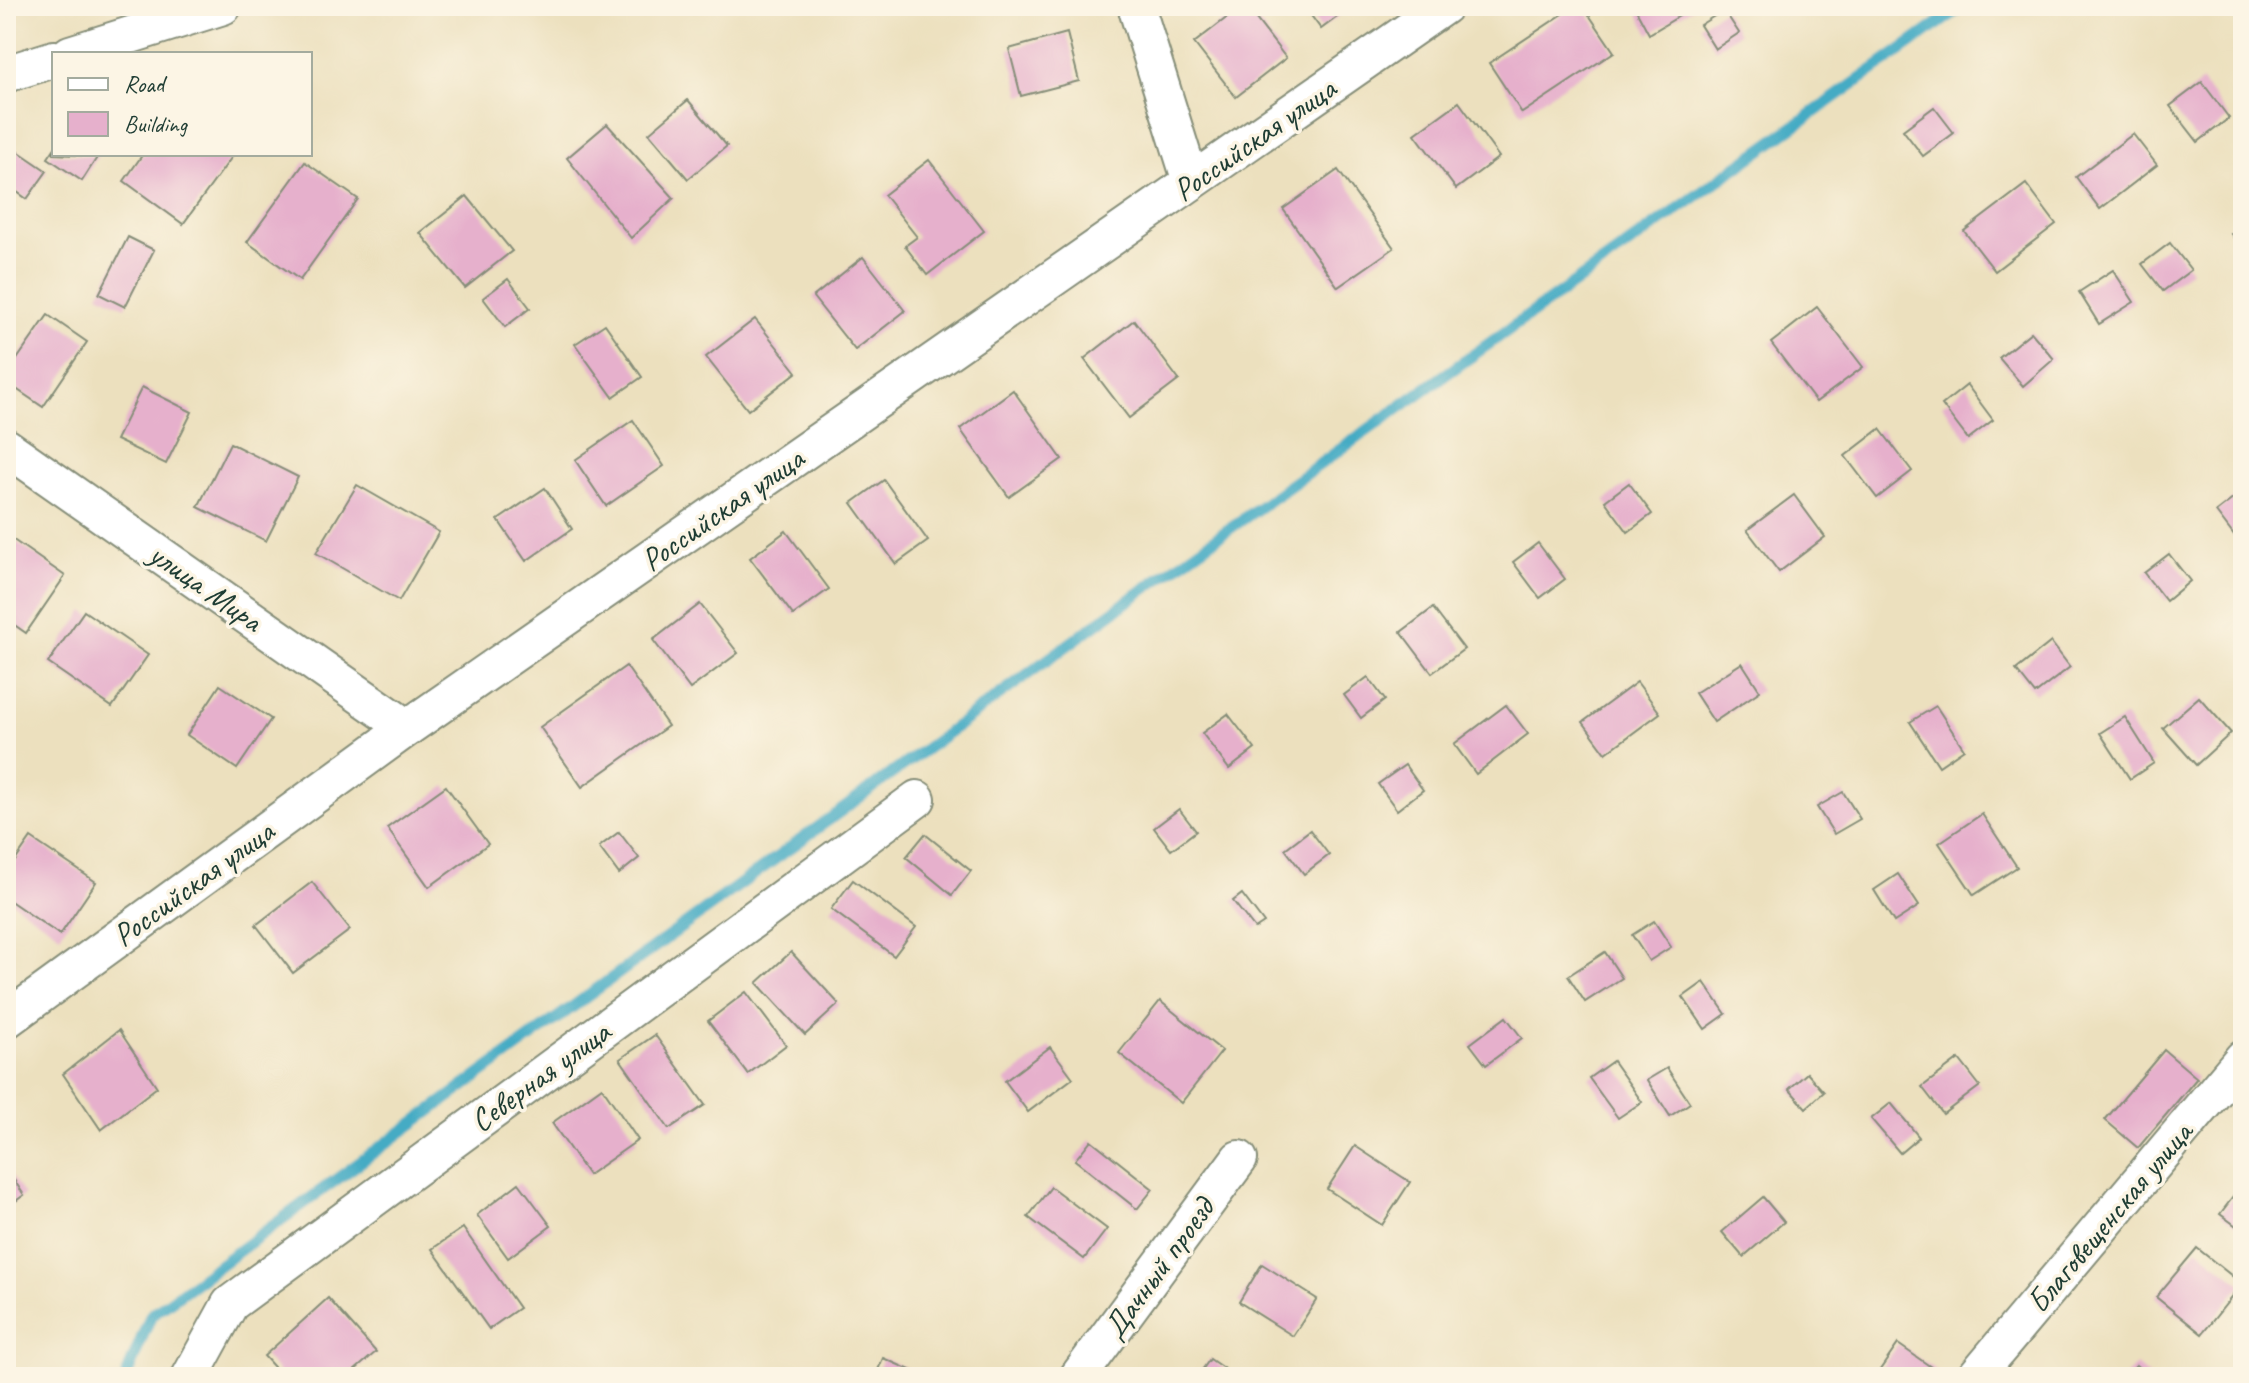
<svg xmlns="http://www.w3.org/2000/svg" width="2249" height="1383" font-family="Caveat,sans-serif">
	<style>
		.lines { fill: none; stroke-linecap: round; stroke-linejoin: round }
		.stream { stroke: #45abc4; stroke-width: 12 }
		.building { fill: #e6b0cc }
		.minor-casing { stroke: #868e79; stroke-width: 40 }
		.minor { stroke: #fff; stroke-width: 36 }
		.labels { text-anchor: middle; stroke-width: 7; stroke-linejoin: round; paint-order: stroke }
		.street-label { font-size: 32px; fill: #1f3d34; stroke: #fcf5e5 }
	</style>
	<rect width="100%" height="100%" fill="#fcf5e5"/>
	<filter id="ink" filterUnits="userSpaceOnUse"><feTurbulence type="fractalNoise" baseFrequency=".0125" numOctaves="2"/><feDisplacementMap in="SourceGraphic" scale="16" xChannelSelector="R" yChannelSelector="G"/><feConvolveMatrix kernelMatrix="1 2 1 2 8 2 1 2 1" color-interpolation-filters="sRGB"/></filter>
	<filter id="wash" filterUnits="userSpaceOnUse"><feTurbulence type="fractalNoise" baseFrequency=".006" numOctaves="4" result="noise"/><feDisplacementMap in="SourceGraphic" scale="32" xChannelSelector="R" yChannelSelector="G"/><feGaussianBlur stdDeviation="1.8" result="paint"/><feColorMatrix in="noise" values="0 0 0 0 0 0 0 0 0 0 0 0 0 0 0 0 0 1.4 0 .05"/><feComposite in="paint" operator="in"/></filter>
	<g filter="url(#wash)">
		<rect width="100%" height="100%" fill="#ece0be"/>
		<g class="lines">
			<path class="stream" d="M126,1377l25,-62 977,-714 835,-595"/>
		</g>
		<g id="blocks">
			<g class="building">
				<path d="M1242,6h4l40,52 -50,39 -42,-54z"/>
				<path d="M1304,6h48l-31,23z"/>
				<path d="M1575,6h8l31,46 -92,61 -33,-50z"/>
				<path d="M1634,6h62l-47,28z"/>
				<path d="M1724,10l15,23 -24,16 -15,-24z"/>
				<path d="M1067,33l12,48 -58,15 -12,-47z"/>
				<path d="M2202,82l27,36 -31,24 -28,-36z"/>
				<path d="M688,100l39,46 -39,33 -39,-46z"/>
				<path d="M1459,102l40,55 -43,32 -41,-55z"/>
				<path d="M1934,107l20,26 -31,23 -20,-26z"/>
				<path d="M607,124l67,74 -43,40 -64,-80z"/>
				<path d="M2133,134l24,31 -57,44 -24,-32z"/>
				<path d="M6,143l41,28 -20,28 -21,-15z"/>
				<path d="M54,149v5l44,2 -16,25 -34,-23z"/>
				<path d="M143,154h91l-51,70 -59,-43z"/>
				<path d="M929,160l55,71 -57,44 -22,-29 12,-9 -33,-42z"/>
				<path d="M305,162l53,37 -58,81 -53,-38z"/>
				<path d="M1338,170l56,78 -56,39 -55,-78z"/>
				<path d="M2026,184l30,40 -61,47 -31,-40z"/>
				<path d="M467,196l45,55 -47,37 -45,-55z"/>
				<path d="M2243,225v25l-12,-16z"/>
				<path d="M128,237l26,13 -29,57 -26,-13z"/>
				<path d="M2170,243l21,27 -28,21 -21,-27z"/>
				<path d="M863,257l42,54 -50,39 -42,-53z"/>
				<path d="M2113,270l21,32 -35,22 -20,-32z"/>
				<path d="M508,279l22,29 -25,19 -22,-29z"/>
				<path d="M1817,307l46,60 -47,35 -45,-59z"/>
				<path d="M48,315l39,27 -44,65 -37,-25v-7z"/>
				<path d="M755,319l42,53 -49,38 -42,-53z"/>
				<path d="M1134,320l45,60 -50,38 -45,-59z"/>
				<path d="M605,324l37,53 -29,20 -38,-53z"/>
				<path d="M2031,332l23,27 -31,27 -24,-28z"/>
				<path d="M1967,385l26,35 -25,19 -26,-34z"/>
				<path d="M142,387l50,25 -26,52 -50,-24z"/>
				<path d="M1013,390l49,69 -53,38 -49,-68z"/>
				<path d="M633,420l31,46 -58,40 -31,-46z"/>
				<path d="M1880,429l32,42 -35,27 -32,-42z"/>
				<path d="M230,443l68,34 -32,64 -68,-34z"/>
				<path d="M884,480l44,61 -32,23 -44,-61z"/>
				<path d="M1629,483l23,31 -24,18 -23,-31z"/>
				<path d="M357,485l82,47 -40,69 -83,-48z"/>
				<path d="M545,488l27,41 -46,32 -28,-41z"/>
				<path d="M2243,491v53l-2,1 -25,-33z"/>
				<path d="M1794,495l31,42 -46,35 -32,-42z"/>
				<path d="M786,531l43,58 -36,26 -43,-57z"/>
				<path d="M12,539l53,37 -39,57 -20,-14v-72z"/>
				<path d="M1538,543l27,36 -25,19 -27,-36z"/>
				<path d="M2169,554l21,27 -24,20 -22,-28z"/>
				<path d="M700,604l38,49 -48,36 -37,-49z"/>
				<path d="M1433,608l31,41 -32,24 -31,-41z"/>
				<path d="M84,611l64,44 -36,52 -64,-44z"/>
				<path d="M2051,642l19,25 -35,27 -19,-24z"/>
				<path d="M1742,663l18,28 -46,31 -19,-29z"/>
				<path d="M626,666l42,60 -86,61 -42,-60z"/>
				<path d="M1368,677l17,23 -24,18 -17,-23z"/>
				<path d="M1637,682l23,31 -54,40 -23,-31z"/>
				<path d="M220,685l51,34 -34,50 -50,-34z"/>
				<path d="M2199,697l32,36 -35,32 -33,-37z"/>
				<path d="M1506,705l22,29 -52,40 -22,-30z"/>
				<path d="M1936,706l28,43 -25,17 -29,-44z"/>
				<path d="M1228,714l27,35 -26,20 -27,-36z"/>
				<path d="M2125,717l29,46 -24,16 -30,-46z"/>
				<path d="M1405,765l18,25 -26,20 -19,-26z"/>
				<path d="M446,786l42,58 -59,43 -42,-59z"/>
				<path d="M1843,792l17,27 -26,15 -17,-27z"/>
				<path d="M1179,809l17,22 -25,19 -17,-22z"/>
				<path d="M1982,814l35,53 -43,28 -35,-52z"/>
				<path d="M1310,830l19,25 -25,19 -19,-25z"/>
				<path d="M619,832l20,26 -20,16 -20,-27z"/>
				<path d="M925,834l46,37 -19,24 -46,-38z"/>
				<path d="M31,838l65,44 -36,53 -54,-37v-24z"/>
				<path d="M1898,874l21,32 -25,16 -20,-32z"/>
				<path d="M853,880l63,47 -22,29 -63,-47z"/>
				<path d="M312,882l38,48 -57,43 -37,-48z"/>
				<path d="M1242,894l22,29 -9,6 -22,-28z"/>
				<path d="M1654,921l17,26 -22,14 -17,-26z"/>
				<path d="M791,952l48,52 -34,31 -48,-52z"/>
				<path d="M1605,952l17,26 -37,24 -17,-26z"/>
				<path d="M1704,982l22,32 -21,15 -22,-32z"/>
				<path d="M746,992l40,53 -38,29 -40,-53z"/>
				<path d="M1160,1001l62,50 -41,52 -62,-50z"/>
				<path d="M1506,1017l16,21 -36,27 -16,-21z"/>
				<path d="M119,1030l38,57 -56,43 -38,-56z"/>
				<path d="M655,1035l50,70 -36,24 -49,-70z"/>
				<path d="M1050,1047l23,31 -45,34 -23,-31z"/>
				<path d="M2164,1050l33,28 -59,70 -33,-28z"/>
				<path d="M1959,1059l21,27 -37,28 -21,-27z"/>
				<path d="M1613,1061l29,41 -24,16 -29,-40z"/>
				<path d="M1667,1068l23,35 -20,13 -23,-36z"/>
				<path d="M1807,1073l17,19 -18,16 -17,-19z"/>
				<path d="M602,1087l36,53 -50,35 -36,-52z"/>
				<path d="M1891,1103l28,34 -19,16 -29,-34z"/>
				<path d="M1091,1140l62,49 -16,20 -62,-49z"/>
				<path d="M1355,1146l55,36 -28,43 -55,-36z"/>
				<path d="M6,1168l18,27 -18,13z"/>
				<path d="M519,1183l32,43 -43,32 -31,-43z"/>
				<path d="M2243,1184v47l-23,-17z"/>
				<path d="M1051,1187l56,42 -23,30 -56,-42z"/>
				<path d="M1763,1197l21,25 -41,35 -21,-25z"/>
				<path d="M463,1228l56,80 -30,21 -57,-80z"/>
				<path d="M2197,1248l45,36 -40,50 -46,-37z"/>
				<path d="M1262,1264l55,35 -24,37 -54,-34z"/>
				<path d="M328,1298l48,54 -29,25h-64l-19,-21z"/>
				<path d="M1898,1344l43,30 -2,3h-64z"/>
				<path d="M883,1358l43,19h-51z"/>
				<path d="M1210,1359l26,18h-39z"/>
				<path d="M2136,1365l14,12h-25z"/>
			</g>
		</g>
	</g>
	<g filter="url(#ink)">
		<use href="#blocks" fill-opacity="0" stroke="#868e79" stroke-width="2"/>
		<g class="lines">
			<defs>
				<g id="minor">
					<path d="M1136,6l55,176"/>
					<path d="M70,54l153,-48"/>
					<path d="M6,74l48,-15"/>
					<path d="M6,447l401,281"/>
					<path d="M6,1020l401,-292 1037,-722"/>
					<path d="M190,1377l40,-73 687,-505"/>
					<path d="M1078,1377l161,-218"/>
					<path d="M1975,1377l268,-319"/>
				</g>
			</defs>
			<use href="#minor" class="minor-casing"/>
			<use href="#minor" class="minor"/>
		</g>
	</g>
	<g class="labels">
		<g class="street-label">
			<text transform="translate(1254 139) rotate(-35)" y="11">Российская улица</text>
			<text transform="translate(722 509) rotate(-35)" y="11">Российская улица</text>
			<text transform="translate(206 587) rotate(35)" y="11">улица Мира</text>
			<text transform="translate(193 883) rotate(-36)" y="11">Российская улица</text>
			<text transform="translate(540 1076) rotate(-36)" y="11">Северная улица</text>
			<text transform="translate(2109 1217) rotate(-50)" y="11">Благовещенская улица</text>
			<text transform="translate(1158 1268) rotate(-54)" y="11">Дачный проезд</text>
		</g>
	</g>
	<rect width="2249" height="1383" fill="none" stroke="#fcf5e5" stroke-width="32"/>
	<rect x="52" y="52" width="260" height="104" fill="#fcf5e5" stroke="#a4ab9e" stroke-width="2"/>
	<rect x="68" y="78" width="40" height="12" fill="#ffffff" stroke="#a4ab9e" stroke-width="2"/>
	<text x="124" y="92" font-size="24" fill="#1f3d34">Road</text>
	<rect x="68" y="112" width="40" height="24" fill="#e6b0cc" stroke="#a4ab9e" stroke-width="2"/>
	<text x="124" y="132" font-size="24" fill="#1f3d34">Building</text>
</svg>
